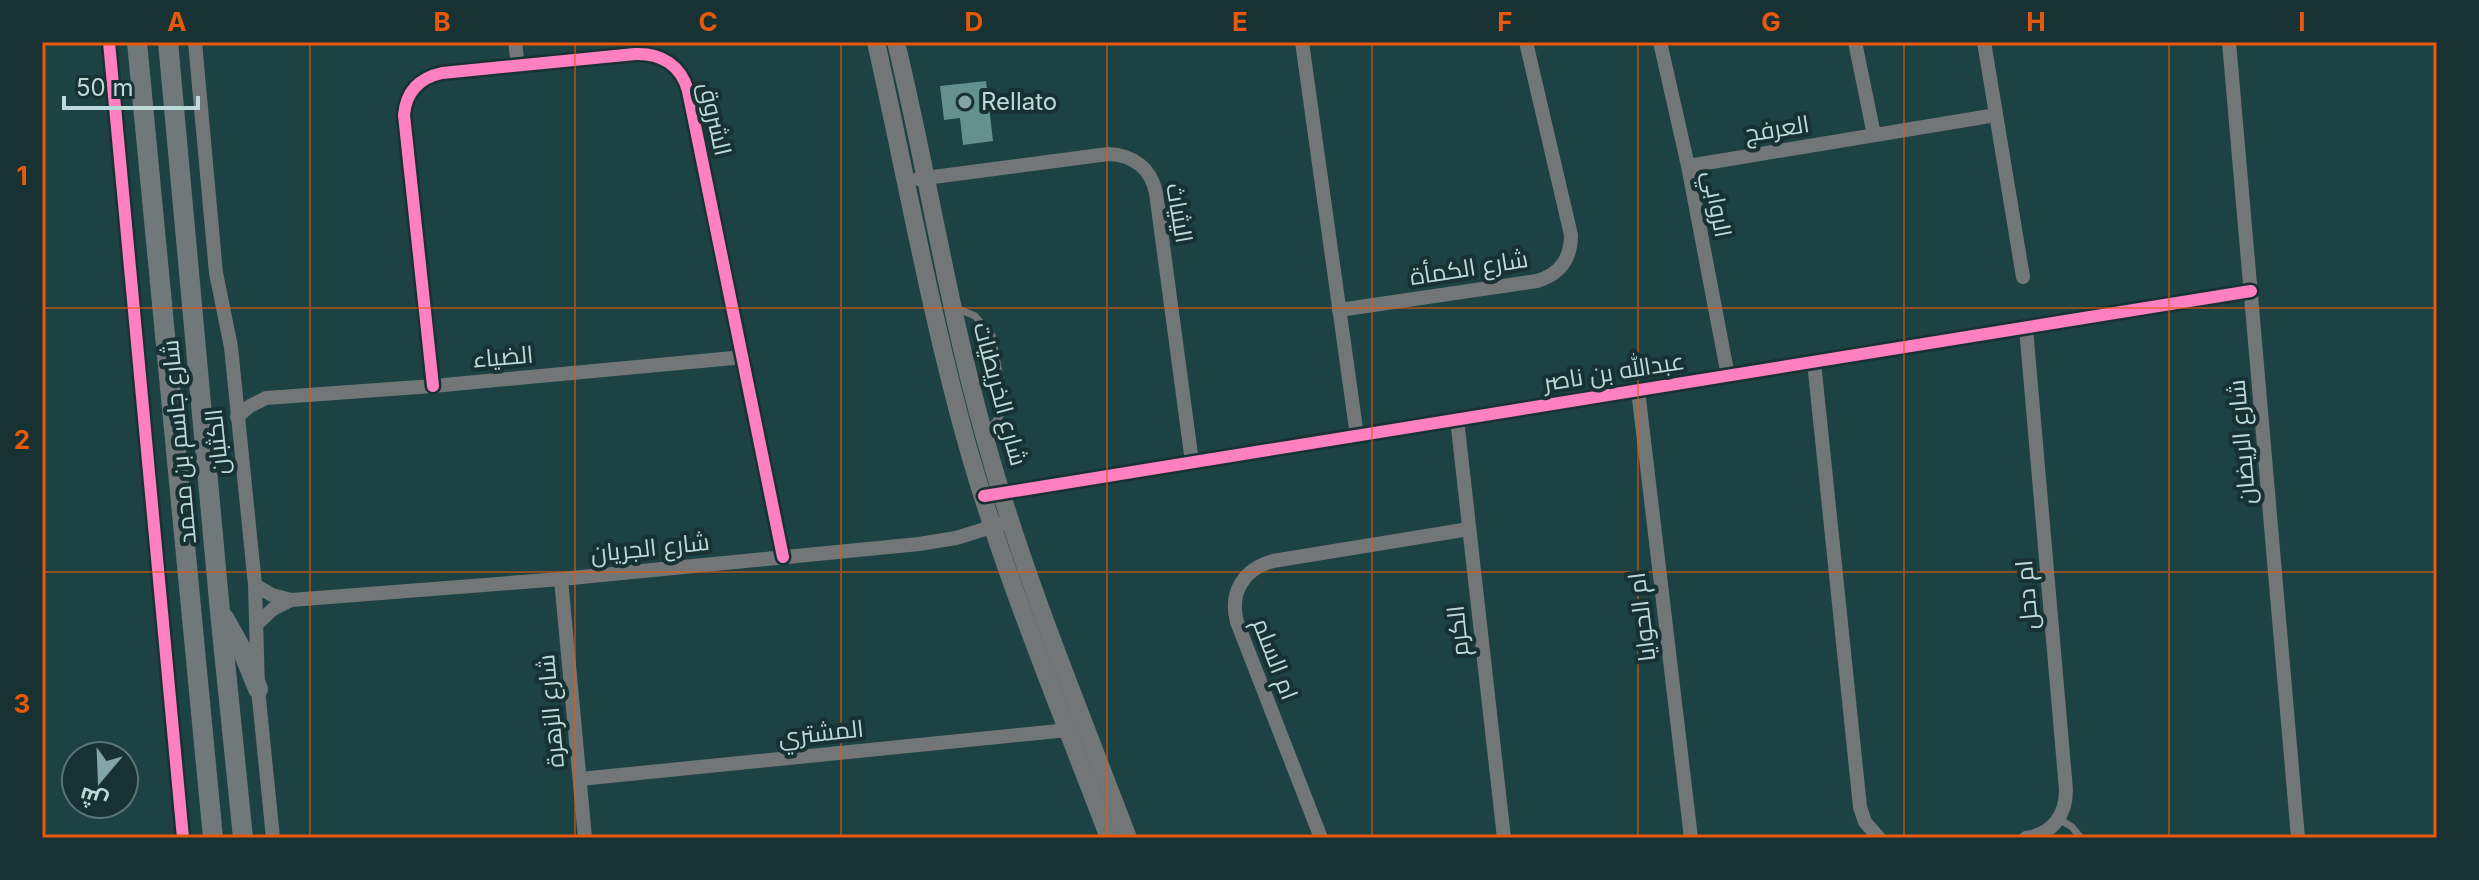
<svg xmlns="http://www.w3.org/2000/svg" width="2479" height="880" font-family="Inter,Cairo,sans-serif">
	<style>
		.building { fill: #65918c }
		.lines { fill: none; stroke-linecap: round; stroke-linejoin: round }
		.service { stroke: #727677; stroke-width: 7 }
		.minor { stroke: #727677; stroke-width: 14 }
		.tertiary { stroke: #727677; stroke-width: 18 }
		.secondary { stroke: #707879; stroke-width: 20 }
		.cycleway-casing { stroke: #183132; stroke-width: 17 }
		.cycleway { stroke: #ff80c0; stroke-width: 12 }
		.grid { fill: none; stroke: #e8590c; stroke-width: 2; stroke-opacity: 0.55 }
		.poi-dot { fill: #84a5a5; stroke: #183132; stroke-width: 3 }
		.labels { text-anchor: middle; stroke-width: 8; stroke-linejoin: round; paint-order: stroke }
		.poi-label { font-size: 24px; fill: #bcdada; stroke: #183132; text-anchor: start }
		.street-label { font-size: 24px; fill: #bcdada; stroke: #183132 }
		.neatline { fill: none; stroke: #e8590c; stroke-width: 3 }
		.grid-label { font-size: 26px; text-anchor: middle; font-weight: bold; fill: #e8590c }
	</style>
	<rect width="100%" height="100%" fill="#1c4243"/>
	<path class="building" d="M986,81l7,60 -30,4 -3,-27 -16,2 -4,-34z"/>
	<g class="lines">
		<g class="service">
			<path d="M956,308l19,8 17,19 12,65 -4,16 -15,18"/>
			<path d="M2059,819l13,8 9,11"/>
		</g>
		<g class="minor">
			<path d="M195,42l21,231 15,74 24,238 3,104 15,149"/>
			<path d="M515,42l3,24"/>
			<path d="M1302,42l55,394"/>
			<path d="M1660,42l28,124 40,210"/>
			<path d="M1855,42l19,93"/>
			<path d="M1984,42l39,235"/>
			<path d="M2229,42l69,796"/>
			<path d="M1688,166l308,-51"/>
			<path d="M918,179l190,-25c25,1 43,14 48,39l36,269"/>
			<path d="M1339,310l198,-29c23,-7 34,-22 34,-46l-45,-193"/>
			<path d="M2026,328l40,462c0,26 -14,44 -40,48"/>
			<path d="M1814,362l46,445 5,15 14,16"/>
			<path d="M433,386l-29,-271c2,-23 15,-37 38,-42l193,-19c26,-1 46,11 53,37l95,466"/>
			<path d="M1638,390l53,448"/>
			<path d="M237,417l13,-11 16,-8 167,-12 311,-29"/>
			<path d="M1457,419l47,419"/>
			<path d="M984,496l1267,-205"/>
			<path d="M561,579l24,259"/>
			<path d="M255,585l17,10 19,5"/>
			<path d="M258,623l15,-14 18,-9 270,-21 358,-35 37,-6 45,-14"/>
			<path d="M580,779l488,-49"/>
			<path d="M1321,838l-84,-216c-8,-30 7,-53 36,-61l196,-32"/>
		</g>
		<g class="tertiary">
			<path d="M876,42c30,134 54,270 91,402 38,134 93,264 142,394"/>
			<path d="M896,42c32,132 52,266 89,396 38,137 93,268 143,400"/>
		</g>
		<g class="secondary">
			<path d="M137,42l76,796"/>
			<path d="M168,42l52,570 23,226"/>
			<path d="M224,618l19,34 15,37"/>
		</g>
		<defs>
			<g id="cycleway">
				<path d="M109,42l74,796"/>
				<path d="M433,386l-29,-271c2,-23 15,-37 38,-42l193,-19c26,-1 46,11 53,37l95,466"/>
				<path d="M984,496l1267,-205"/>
			</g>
		</defs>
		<use href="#cycleway" class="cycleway-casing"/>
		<use href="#cycleway" class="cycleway"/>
	</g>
	<path class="grid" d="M310,42v796M575,42v796M841,42v796M1107,42v796M1372,42v796M1638,42v796M1904,42v796M2169,42v796M42,308h2395M42,572h2395"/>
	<circle class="poi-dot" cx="965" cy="102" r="8"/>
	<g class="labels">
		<g class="poi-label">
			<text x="981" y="110">Rellato</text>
		</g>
		<g class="street-label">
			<text transform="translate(715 119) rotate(77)" y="8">الشروق</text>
			<text transform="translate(1777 129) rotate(-9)" y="8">العرفج</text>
			<text transform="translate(1717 204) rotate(79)" y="8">الروابي</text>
			<text transform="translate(1179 213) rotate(80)" y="8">اليثياث</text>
			<text transform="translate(1469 268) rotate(-9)" y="8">شارع الكمأة</text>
			<text transform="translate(503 357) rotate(-5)" y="8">الضياء</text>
			<text transform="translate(1614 372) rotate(-9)" y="8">عبدالله بن ناصر</text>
			<text transform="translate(1000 394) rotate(75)" y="8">شارع الخريطيات</text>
			<text transform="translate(179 442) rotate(-95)" y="8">شارع جاسم بن محمد</text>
			<text transform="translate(217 442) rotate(-96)" y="8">الكثبان</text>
			<text transform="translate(2242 442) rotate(-95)" y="8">شارع الريضان</text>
			<text transform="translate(650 548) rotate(-6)" y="8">شارع الجريان</text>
			<text transform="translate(2027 595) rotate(-95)" y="8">ام دحل</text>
			<text transform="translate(1642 617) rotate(-97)" y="8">ام الحوايا</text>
			<text transform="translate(1458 631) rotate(-96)" y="8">الكرم</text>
			<text transform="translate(1275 659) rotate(69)" y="8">ام السلم</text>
			<text transform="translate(551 711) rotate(-95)" y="8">شارع الزهرة</text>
			<text transform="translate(821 733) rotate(-6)" y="8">المشتري</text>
		</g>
	</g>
	<rect width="2479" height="880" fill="none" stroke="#183132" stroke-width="88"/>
	<g transform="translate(100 780) rotate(199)"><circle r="38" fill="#183132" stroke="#5a7575" stroke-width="2"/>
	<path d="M0-6L14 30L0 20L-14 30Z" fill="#84a5a5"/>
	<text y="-12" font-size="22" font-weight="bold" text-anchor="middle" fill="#bcdada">ش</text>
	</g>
	<path d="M64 96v12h134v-12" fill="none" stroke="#bcdada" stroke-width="4"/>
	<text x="76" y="96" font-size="24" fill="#bcdada" stroke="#183132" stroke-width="6" paint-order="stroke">50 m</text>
	<rect x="44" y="44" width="2391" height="792" class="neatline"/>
	<g class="grid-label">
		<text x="177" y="31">A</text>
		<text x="442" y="31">B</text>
		<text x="708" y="31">C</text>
		<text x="974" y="31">D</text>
		<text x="1240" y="31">E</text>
		<text x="1505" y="31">F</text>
		<text x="1771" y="31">G</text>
		<text x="2036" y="31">H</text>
		<text x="2302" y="31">I</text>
		<text x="22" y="185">1</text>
		<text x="22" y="449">2</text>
		<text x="22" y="713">3</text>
	</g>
</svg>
